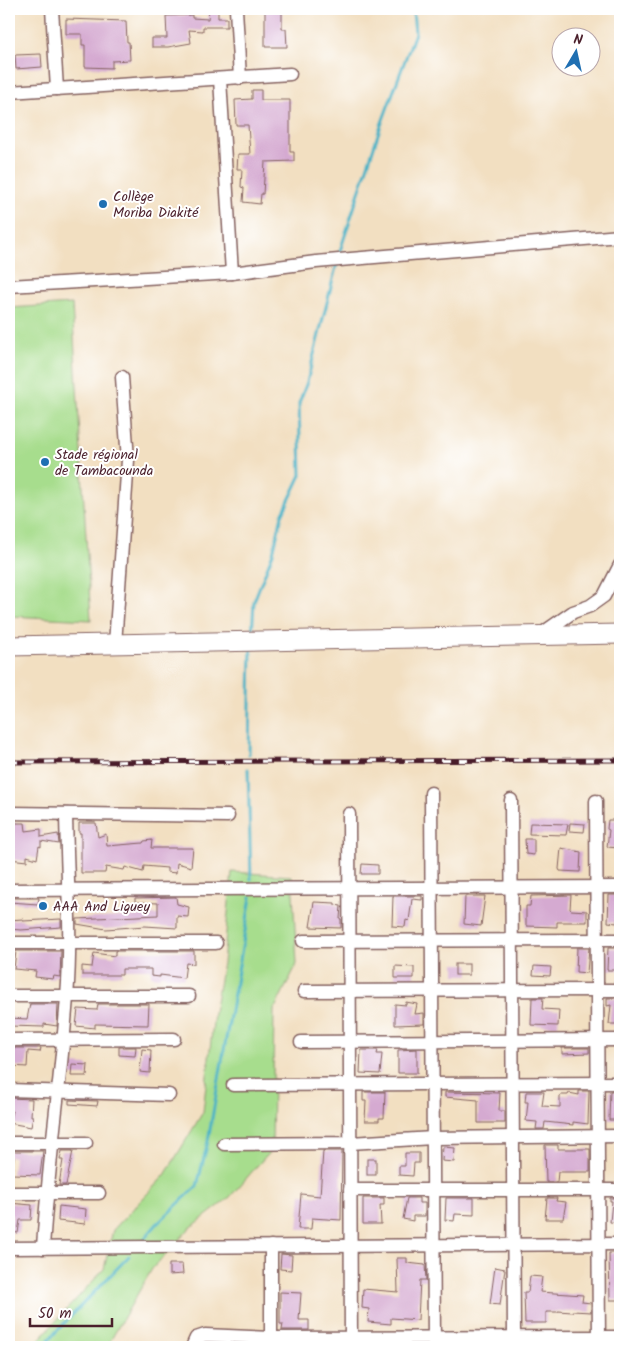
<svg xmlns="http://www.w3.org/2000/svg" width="629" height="1356" font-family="Kalam,sans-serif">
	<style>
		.green { fill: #a7dd8d; stroke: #787e5c }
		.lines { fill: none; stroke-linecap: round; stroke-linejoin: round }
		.stream { stroke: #48b2c6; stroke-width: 3 }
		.building { fill: #d5aad1 }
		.minor-casing { stroke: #856260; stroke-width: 15 }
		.highway-casing { stroke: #856260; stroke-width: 21 }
		.minor { stroke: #fff; stroke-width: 12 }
		.highway { stroke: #fff; stroke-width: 19 }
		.rail-casing { stroke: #4a1f2b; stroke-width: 5 }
		.rail { stroke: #fff; stroke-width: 3; stroke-dasharray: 9; stroke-linecap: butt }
		.poi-dot { fill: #1f6fb2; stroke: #fff; stroke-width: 2 }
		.labels { text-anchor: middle; stroke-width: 4; stroke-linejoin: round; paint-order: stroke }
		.poi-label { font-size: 14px; fill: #4a1f2b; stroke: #fff; text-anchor: start }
	</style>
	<rect width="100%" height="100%" fill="#fff"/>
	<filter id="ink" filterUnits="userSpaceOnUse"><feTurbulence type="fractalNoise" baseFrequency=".02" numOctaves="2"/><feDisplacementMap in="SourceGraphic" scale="10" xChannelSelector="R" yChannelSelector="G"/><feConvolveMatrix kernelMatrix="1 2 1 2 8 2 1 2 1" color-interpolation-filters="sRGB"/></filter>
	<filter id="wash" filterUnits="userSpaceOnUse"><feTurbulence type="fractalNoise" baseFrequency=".0096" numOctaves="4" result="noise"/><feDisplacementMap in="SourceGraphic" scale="20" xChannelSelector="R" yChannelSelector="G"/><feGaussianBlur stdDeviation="1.12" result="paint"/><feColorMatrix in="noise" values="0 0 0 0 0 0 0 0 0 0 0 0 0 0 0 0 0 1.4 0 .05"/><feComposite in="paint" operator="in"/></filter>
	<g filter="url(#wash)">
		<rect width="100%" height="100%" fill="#f2dfc1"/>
		<g class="green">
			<path d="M72,304l19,316 -82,-4v-308z"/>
			<path d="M232,872l60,4 5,88 -23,46 -2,139 -43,49 -40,31 -37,40 -43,74 -6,4h-71l72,-78 9,-39 52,-55 38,-63 11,-99 9,-50z"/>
		</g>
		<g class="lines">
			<g class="stream">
				<path d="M338,257l42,-129 35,-95 -2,-22 -1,-2"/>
				<path d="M252,636l2,-35 19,-48 9,-38 19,-40 -2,-72 8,-21 30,-119"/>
				<path d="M249,754l2,-107"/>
				<path d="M248,769l3,110"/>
				<path d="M145,1238l12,-14 40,-38 11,-45 43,-244"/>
				<path d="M43,1347l10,-12 76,-79"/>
			</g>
		</g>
		<g id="blocks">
			<g class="building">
				<path d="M209,9h9v9h9v9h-24v4l-14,-1 2,13 -23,4h-16v-9h15l-1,-22 26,-1v3l16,1z"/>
				<path d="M265,9h17v20h4l1,18h-22z"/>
				<path d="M66,19l60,2 1,21h2l1,18 -18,1v7l-27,-1v-22h-3v-11h-16z"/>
				<path d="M41,54l1,13 -26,2 -1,-14z"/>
				<path d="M252,90h9v10h29v52h4v9l-29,1 -2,32h-2l-1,10 -17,-2 1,-14 -3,-1 1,-18h-5l1,-15h12l-2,-29h-12l-1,-25 17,-1z"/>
				<path d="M608,820h12l-1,28 -12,-1 2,-17 -2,-1z"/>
				<path d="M12,823h13l1,8 15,-2v8l17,-3 1,10 -18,-3v6l-2,-1 -2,13 -10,-3v5l-18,-2z"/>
				<path d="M79,823h17l2,14 8,-3 1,12 36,-3 1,-2 8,-1 -1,8h42l-2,19 -14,-4 -1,10 -9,-1v-4l-23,-2 -1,6 -18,-5 -1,3 -18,-3 -1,6h-24v-40h-2z"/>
				<path d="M530,823l38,1 -2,11 -37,-1z"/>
				<path d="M570,823l15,1 -1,8 -15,-1z"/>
				<path d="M525,839h9v16l-8,-1z"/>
				<path d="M561,848l20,4 -1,20 -20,-1 -1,-2z"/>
				<path d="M362,864l16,1v9h-17z"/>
				<path d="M571,895l-1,14 1,1 16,1v11h-30v5l-31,-1v-20h4l1,-10z"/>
				<path d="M609,895h11l-3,28 -9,-1z"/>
				<path d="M393,896h29v4l-10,-1 -3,22 -3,-1 -1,7 -13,-1z"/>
				<path d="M465,896h20l-4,30 -17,-2z"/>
				<path d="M176,897l1,7 12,3 -1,10 -11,-1v12l-32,-2 -39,3 -29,-5v-5l81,-4v-12l-23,-1v-4z"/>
				<path d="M9,898h30l-1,6 -29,-2z"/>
				<path d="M314,902l21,1v2l6,1 -1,13h1v9l-31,-1z"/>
				<path d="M23,919v2l38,-2v8l-40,3 -12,-1v-9z"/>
				<path d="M577,948h12l-2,25 -11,-1z"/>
				<path d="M608,948h12v22h-13z"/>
				<path d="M16,951h45l-1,26 -6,-1 -1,3 -18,-2 1,-6 -22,-2z"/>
				<path d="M115,951h79v13l-8,-1 -2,15 -24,-3v2l-9,-1v-7h-29v6h-40v-9l10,1 2,-14 21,3z"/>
				<rect x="455" y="964" width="14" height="11"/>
				<path d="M395,966l19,1v11h-19z"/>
				<path d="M534,966l17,1 -1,9 -17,-1z"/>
				<path d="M532,998h11l-1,11 17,1 -1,16 -27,-1z"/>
				<path d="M607,998h13v26h-11l2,-19 -4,1z"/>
				<path d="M406,1002l11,2 -2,10 9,-1v11l-29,1v-21l11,1z"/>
				<path d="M30,1004h28l-1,22 -13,-2v3l-35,-1v-8l18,1z"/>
				<path d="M98,1004h51l-1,21 -53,-1v4l-19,-2 2,-17 19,1z"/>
				<path d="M119,1047h17l-1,9 -16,-1z"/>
				<path d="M9,1048h32l-1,4 -12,-1 -1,16 -16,-1 1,-11h-3z"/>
				<path d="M562,1048h27v5l-27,1z"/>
				<path d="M142,1049l9,1 -1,23 -10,-1z"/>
				<path d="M417,1049v24h-19v-23z"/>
				<path d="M361,1050h17l-1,4h5l-2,20 -20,-1z"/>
				<path d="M72,1064l16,1 -1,11h-16z"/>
				<path d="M579,1091h10l-1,33 -15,-2v3l-28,-3 -1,7h-8l1,-7 -11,-1 2,-19h-3l1,-10h18l-2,14 18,1v-12h8l1,-2 10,2z"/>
				<path d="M610,1091h10l-1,29h-10z"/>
				<path d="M363,1092h22l-1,26h-5v3h-14l1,-20h-3z"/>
				<path d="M445,1092l55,1 -1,18h6v12h-27v-23l-33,-3z"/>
				<path d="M9,1098l23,1 -1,17h2l-2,11 -22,-4 3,-12 -3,-1z"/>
				<path d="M69,1100l29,1 -1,5 -28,-2z"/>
				<path d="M545,1145h13v4h32v23h-32l-1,10h-11z"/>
				<path d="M443,1147l12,1 -1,14 -12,-1z"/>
				<path d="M9,1151h34l-3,24 -28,-1 2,-17 -5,-1z"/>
				<path d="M62,1151h11l-7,34h-7l4,-25h-3z"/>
				<path d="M323,1151h19l-1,69 -29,-2 -1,11h-13l3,-35 19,2z"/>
				<path d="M405,1153h14v10h-5l-1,13 -14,-1v-9h6z"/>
				<rect x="367" y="1159" width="9" height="16"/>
				<path d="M363,1198h21v7h-4l1,19h-18z"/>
				<path d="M407,1198h12v5h6v13h-12v5l-10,-2z"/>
				<path d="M446,1198h28v17l-19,-1 -1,7 -9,-1z"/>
				<path d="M547,1198h10l-1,3 10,1 -3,17h-18z"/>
				<path d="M610,1198h10v25l-10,-1 2,-21h-2z"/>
				<path d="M9,1203l23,2 -1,15h-11l-2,13 -8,-1 2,-17h-3z"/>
				<path d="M59,1206l27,3 -1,15 -27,-3z"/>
				<path d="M609,1253h11v47h-10z"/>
				<path d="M281,1254l11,1 -1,15 -11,-1z"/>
				<path d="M397,1258h10v5l18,2 1,15h-6l-2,40 -27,-2v6l-23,-2 1,-13 -7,-1 1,-19 35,3z"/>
				<path d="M169,1264h13l1,10 -14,1z"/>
				<path d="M495,1267l10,2 -5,36 -10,-1z"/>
				<path d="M530,1276l12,1 -2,15 43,3 -1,7 9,1v9l-19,-1v1l-14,-1v1h-12v11h-21l-1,-31h4z"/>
				<path d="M280,1292l21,1 -2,27h10v10h-27l1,-6h-3z"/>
			</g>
		</g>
	</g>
	<g filter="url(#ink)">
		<use href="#blocks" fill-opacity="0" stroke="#856260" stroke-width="1"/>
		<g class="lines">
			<defs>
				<g id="minor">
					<path d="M52,9l5,80"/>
					<path d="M236,9l4,69"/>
					<path d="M220,79l12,194"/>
					<path d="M9,92l281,-18"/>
					<path d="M9,286l223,-13 84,-11 304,-26"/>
					<path d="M540,635l33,-23 17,-6 14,-10 16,-31"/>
					<path d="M115,644l13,-184 -6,-83"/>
					<path d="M431,793l3,554"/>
					<path d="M511,800l3,537"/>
					<path d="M596,801l3,546"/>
					<path d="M9,813l219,3"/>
					<path d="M349,814l2,533"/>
					<path d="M9,890l611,-3"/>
					<path d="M303,941l317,-1"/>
					<path d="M9,943h207"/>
					<path d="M304,991l316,-1"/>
					<path d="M9,996h180"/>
					<path d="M9,1040l165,-1"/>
					<path d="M301,1042l319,-2"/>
					<path d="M233,1085l387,-2"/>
					<path d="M9,1090l160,5"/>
					<path d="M9,1143h77"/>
					<path d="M224,1144l126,-1 83,-5 187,-2"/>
					<path d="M350,1190h270"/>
					<path d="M9,1193h90"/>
					<path d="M271,1246v101"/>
					<path d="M9,1248l611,-4"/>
					<path d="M43,1248c5,-84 18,-167 24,-251 5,-60 0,-122 -1,-183"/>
					<path d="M192,1347l4,-9 9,-3 66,3 349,-1"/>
				</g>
				<path id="highway" d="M9,646l611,-12"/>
			</defs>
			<use href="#minor" class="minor-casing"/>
			<use href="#highway" class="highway-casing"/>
			<use href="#minor" class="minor"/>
			<use href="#highway" class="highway"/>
			<defs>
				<path id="rail" d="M9,762l611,-2"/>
			</defs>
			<use href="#rail" class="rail-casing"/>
			<use href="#rail" class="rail"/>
		</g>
	</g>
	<g class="poi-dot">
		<circle cx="103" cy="204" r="5"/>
		<circle cx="45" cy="462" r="5"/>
		<circle cx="43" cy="906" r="5"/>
	</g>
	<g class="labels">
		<g class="poi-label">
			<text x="113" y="201">Collège<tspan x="113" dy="16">Moriba Diakité</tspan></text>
			<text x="55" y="459">Stade régional<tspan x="55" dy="16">de Tambacounda</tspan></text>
			<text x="53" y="911">AAA And Liguey</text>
		</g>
	</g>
	<rect width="629" height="1356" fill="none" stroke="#fff" stroke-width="30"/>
	<g transform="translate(576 52) rotate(9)"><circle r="24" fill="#ffffff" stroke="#b7a5aa"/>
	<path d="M0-4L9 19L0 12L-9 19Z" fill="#1f6fb2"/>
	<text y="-8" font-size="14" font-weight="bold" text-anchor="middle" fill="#4a1f2b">N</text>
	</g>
	<path d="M30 1318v8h82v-8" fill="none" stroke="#4a1f2b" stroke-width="2.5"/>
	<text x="38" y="1318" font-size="15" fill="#4a1f2b" stroke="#ffffff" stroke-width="4" paint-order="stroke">50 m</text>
</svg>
